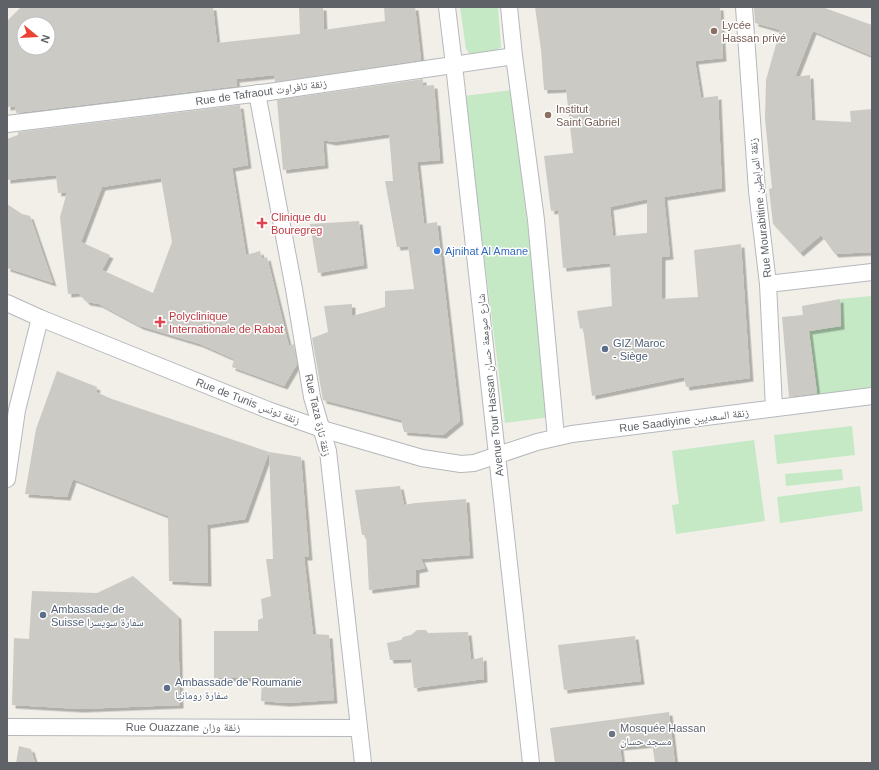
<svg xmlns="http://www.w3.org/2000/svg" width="879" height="770" font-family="Helvetica,'Noto Naskh Arabic',sans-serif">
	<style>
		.green { fill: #c5e8c5 }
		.building { fill: #cccac5; fill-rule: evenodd; filter: url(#shadow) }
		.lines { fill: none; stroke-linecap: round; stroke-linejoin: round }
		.minor-casing { stroke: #b5b8bc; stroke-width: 18 }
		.minor { stroke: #fff; stroke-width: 16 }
		.education-dot { fill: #8d6e63; stroke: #fff; stroke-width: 1.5 }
		.health-dot { fill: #e0444e; stroke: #fff; stroke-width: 1.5 }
		.shop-dot { fill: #3f7fe0; stroke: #fff; stroke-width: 1.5 }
		.service-dot { fill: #5c6f8a; stroke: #fff; stroke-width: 1.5 }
		.worship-dot { fill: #6b7280; stroke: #fff; stroke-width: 1.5 }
		.labels { text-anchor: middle; stroke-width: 3; stroke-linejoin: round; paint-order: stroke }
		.education-label { font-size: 11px; fill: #785e54; stroke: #fff; text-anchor: start }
		.street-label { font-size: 11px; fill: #5f6368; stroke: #fff }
		.health-label { font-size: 11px; fill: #be3a42; stroke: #fff; text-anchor: start }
		.shop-label { font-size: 11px; fill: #366cbe; stroke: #fff; text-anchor: start }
		.service-label { font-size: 11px; fill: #4e5e75; stroke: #fff; text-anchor: start }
		.worship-label { font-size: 11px; fill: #5b616d; stroke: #fff; text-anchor: start }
	</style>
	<defs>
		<filter id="shadow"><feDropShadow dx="3.5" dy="3.5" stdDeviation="0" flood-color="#0004"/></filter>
	</defs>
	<rect width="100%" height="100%" fill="#f1efe8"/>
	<g class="green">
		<path d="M460,7h38l3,40 -5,4 -21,4 -5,-1 -4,-5z"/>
		<path d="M511,90l40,327 -46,6 -41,-327z"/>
		<path d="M872,296v92l-55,6 -8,-63 32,-5 -1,-27z"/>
		<path d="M852,426l3,29 -78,9 -3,-29z"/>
		<path d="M754,440l11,81 -89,13 -4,-29 7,-1 -7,-53z"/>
		<path d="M842,469l1,11 -57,6 -1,-12z"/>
		<path d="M860,486l3,25 -83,12 -3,-26z"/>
	</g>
	<g class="building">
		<path d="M21,7h192l4,36 83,-9 -1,-27h24l1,23 61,-9 -1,-14h31l6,53 -146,22 -1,-7 -38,4 1,7 -221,27 -1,-7 -8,1v-86zM24,24h24v24h-24z"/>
		<path d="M535,7h185l3,51 -28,3 6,37 17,-2 4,92 -58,9 6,59 -8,1v42l36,-2 -4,-47 47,-6 9,134 -64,9 -2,-10 -92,19 -9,-68 -3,1 -3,-18 35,-5 -2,-43 -47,5 -5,-58 -7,1 -7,-55 29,-3 -7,-64 -22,1 -3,-40zM647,199v34l-34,3 -3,-29z"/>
		<path d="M754,7h68l50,18v31l-59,-25 -18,46 15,-2 2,45 39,2 -1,-11 22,-2v143l-37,2 -14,-19 -21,18 -27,-29 -4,-35 3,-1 -7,-69 1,-39 14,-50 -25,-7z"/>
		<path d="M423,79v7l11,-1 6,75 -23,2 7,62 13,-2 23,199 -17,14 -39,-3 -3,-12 -78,-20 -11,-62 16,-6 -4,-26 28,-2v12l33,-9v-16l29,-2 -6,-43 -11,1 -12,-66h8l-4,-47 -56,8 -10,-2 2,25 -42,5 -6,-70z"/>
		<path d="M240,105l8,60 -16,3 14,87 14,-4 2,8 5,-2 22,89 5,-2 3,20 -13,22 -52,-19 2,-8 -34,-15 -60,-18 -41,-22 -12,-2 -9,-9 -10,1 -8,-77 7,-25 -9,1 -2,-18 -49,5v-41l11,-4v-3zM161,178l11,64 -19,51 -51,-23 8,-15 -29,-13 21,-55z"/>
		<path d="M7,204l15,10 8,2 23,67 -46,-15z"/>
		<path d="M359,221l5,44 -46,8 -8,-49z"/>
		<path d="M840,299l1,27 -32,5 8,62 -28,4 -7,-80 21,-2 -1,-9z"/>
		<path d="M57,371l40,16 -1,5 16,7 157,53 -24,67 -38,6 1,58 -39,-2 -1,-65 -95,-37 -6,18 -42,-3 11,-65z"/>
		<path d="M269,452l32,5 8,100h-5l9,77 16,1 5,65 -48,3 -25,-2 1,-23h-48v-47h44v-11l5,-2 -2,-19 10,-3 -5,-37h7z"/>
		<path d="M400,486l4,19 11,-2 51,-4 4,56 -49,4 4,9 -9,2v14l-47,6 -3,-55h-4l-7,-45z"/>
		<path d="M133,576l45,40 2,89 -100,4 -68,-4 2,-67 15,1 3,-48 65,2z"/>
		<path d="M417,630h9l2,3 40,-1 3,28 12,-3 1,22 -70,9 -3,-29 -21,1 -3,-17 14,-3 2,-3 8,-2z"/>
		<path d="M635,636l6,45 -77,9 -6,-45z"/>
		<path d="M669,712l6,51h-20l-3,-19 -32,3 2,16h-67l-5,-35z"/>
		<path d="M19,746l12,3 4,14h-19z"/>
	</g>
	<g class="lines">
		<defs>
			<g id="minor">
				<path d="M447,7l7,58 77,698"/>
				<path d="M509,7l5,49 22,164 20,217"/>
				<path d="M744,7l13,184 11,93 6,124"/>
				<path d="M257,93l37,196 18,108 16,54 35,312"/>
				<path d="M7,124l262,-32 245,-36"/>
				<path d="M768,284l104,-12"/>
				<path d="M7,303l33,15 228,92 54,19 100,29 39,6 13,-1 63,-21 35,-8 300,-38"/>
				<path d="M7,479l10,-69 23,-92"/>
				<path d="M7,727l352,1"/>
			</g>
		</defs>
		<use href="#minor" class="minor-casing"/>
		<use href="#minor" class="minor"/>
	</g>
	<g class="education-dot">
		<circle cx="714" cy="31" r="4"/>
		<circle cx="548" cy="115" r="4"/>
	</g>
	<g class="health-dot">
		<path d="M260 217h4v4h4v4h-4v4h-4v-4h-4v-4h4z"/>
		<path d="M158 316h4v4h4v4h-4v4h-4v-4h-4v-4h4z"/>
	</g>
	<circle class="shop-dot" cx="437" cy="251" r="4"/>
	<g class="service-dot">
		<circle cx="605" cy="349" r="4"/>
		<circle cx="43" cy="615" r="4"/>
		<circle cx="167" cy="688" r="4"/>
	</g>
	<circle class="worship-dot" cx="612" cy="734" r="4"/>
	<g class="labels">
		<g class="education-label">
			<text x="722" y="29">Lycée<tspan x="722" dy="13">Hassan privé</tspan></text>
			<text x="556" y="113">Institut<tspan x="556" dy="13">Saint Gabriel</tspan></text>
		</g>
		<g class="street-label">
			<text transform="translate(261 92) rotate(-8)" y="4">Rue de Tafraout زنقة تافراوت</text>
			<text transform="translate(760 208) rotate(-96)" y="4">Rue Mourabitine زنقة المرابطين</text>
			<text transform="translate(490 385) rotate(-96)" y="4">Avenue Tour Hassan شارع صومعة حسان</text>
			<text transform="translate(248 401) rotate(21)" y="4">Rue de Tunis زنقة تونس</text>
			<text transform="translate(318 415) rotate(77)" y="4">Rue Taza زنقة تازة</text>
			<text transform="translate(684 420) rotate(-7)" y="4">Rue Saadiyine زنقة السعديين</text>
			<text x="183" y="731">Rue Ouazzane زنقة وزان</text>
		</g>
		<g class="health-label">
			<text x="271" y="221">Clinique du<tspan x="271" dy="13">Bouregreg</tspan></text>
			<text x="169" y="320">Polyclinique<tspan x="169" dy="13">Internationale de Rabat</tspan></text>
		</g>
		<g class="shop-label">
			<text x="445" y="255">Ajnihat Al Amane</text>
		</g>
		<g class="service-label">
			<text x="613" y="347">GIZ Maroc<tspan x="613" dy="13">- Siège</tspan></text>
			<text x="51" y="613">Ambassade de<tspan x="51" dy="13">Suisse سفارة سويسرا</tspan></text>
			<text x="175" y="686">Ambassade de Roumanie<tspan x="175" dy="13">سفارة رومانيا</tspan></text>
		</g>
		<g class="worship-label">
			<text x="620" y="732">Mosquée Hassan<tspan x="620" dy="13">مسجد حسان</tspan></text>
		</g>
	</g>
	<rect width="879" height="770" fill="none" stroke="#5f6368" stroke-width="16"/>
	<g transform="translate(36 36) rotate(108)"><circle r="19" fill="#ffffff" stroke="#bfc1c3"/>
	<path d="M0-3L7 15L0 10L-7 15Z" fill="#ea4335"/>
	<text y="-6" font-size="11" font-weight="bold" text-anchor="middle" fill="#5f6368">N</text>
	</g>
</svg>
